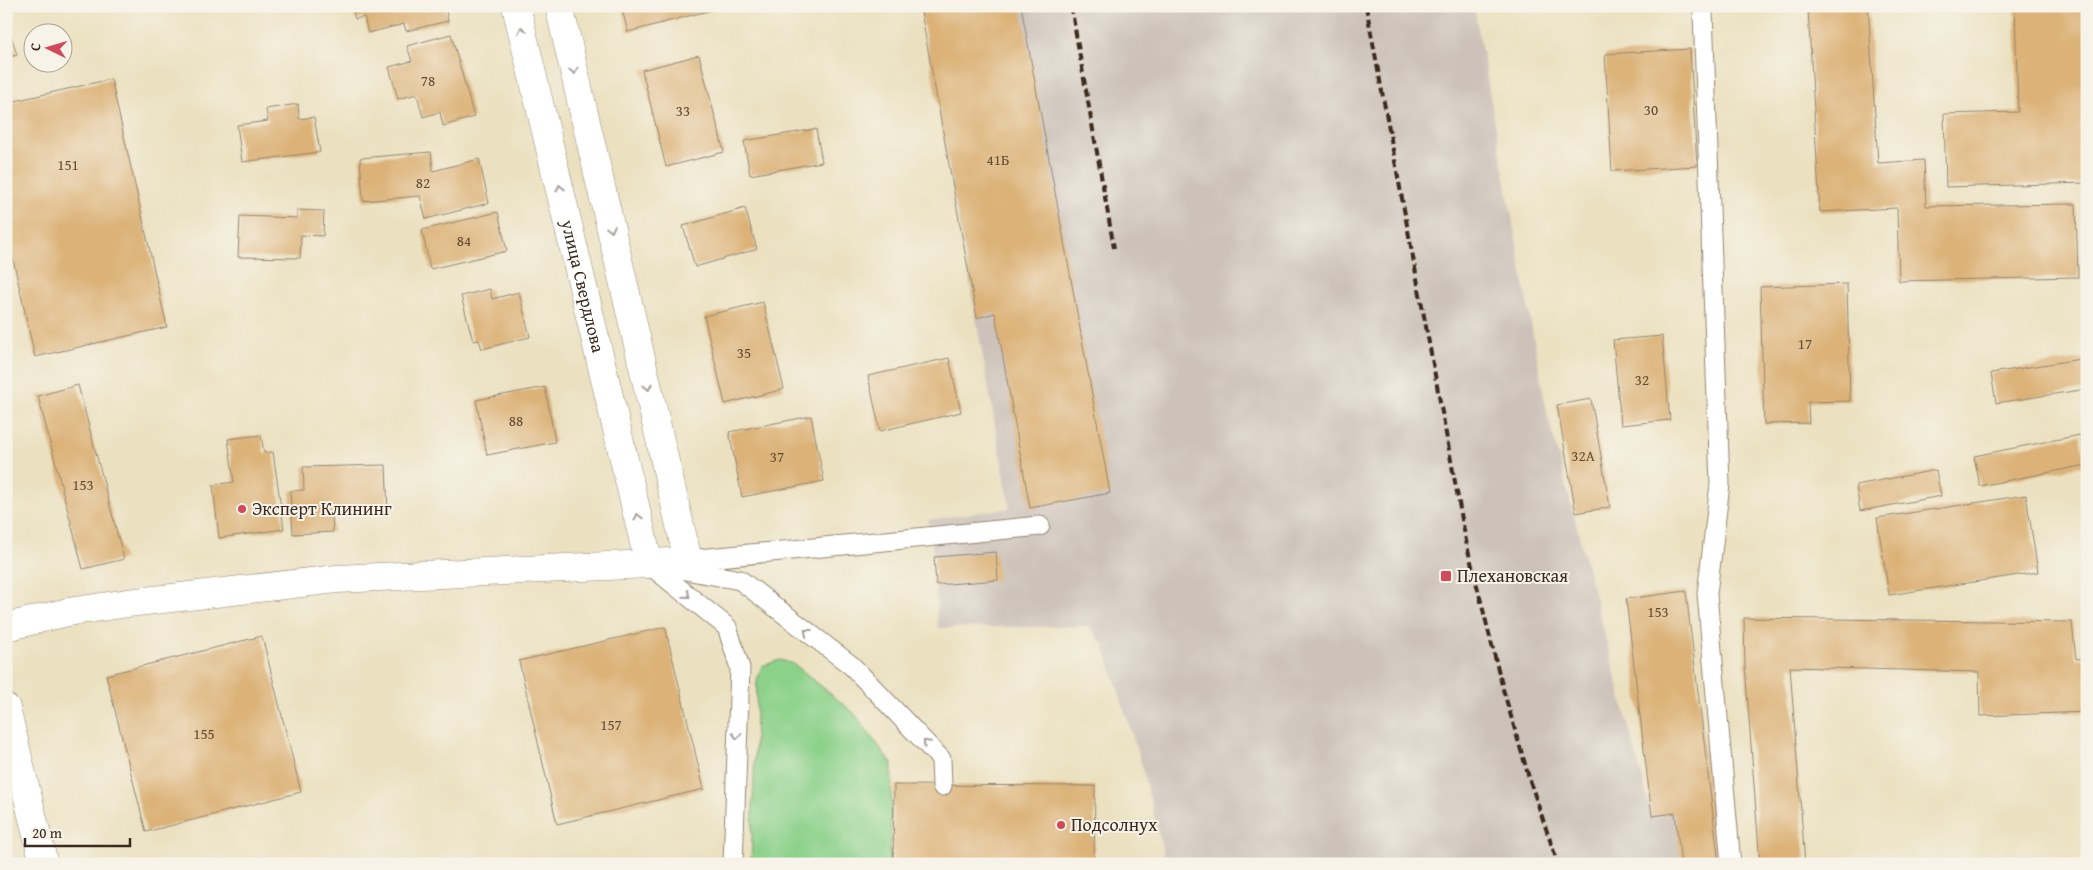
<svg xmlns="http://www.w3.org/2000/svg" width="2093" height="870" font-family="'Gentium Book Plus',serif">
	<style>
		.railway { fill: #ccc2b9 }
		.grass { fill: #8bd18a; stroke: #637e54 }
		.building { fill: #dcb278 }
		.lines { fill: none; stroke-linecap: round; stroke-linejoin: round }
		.service-casing { stroke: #938670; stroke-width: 21 }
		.minor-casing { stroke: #938670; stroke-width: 29 }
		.tertiary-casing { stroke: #938670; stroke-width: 29 }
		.service { stroke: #fff; stroke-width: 19 }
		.minor { stroke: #fff; stroke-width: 28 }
		.tertiary { stroke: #fff; stroke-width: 28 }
		.rail { stroke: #3b2a1e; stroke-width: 4; stroke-dasharray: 8 4; stroke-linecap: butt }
		.oneway { stroke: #a79f9a }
		.poi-dot { fill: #d1495b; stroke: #f7f3e8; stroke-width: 2 }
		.labels { text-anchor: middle; stroke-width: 4; stroke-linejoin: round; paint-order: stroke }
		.number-label { font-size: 15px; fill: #634c34 }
		.street-label { font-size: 18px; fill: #3b2a1e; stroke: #f7f3e8 }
		.poi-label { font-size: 18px; fill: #3b2a1e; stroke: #f7f3e8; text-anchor: start }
	</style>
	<rect width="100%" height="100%" fill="#f7f3e8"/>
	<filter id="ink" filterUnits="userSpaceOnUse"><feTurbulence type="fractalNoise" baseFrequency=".02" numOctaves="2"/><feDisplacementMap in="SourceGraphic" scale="10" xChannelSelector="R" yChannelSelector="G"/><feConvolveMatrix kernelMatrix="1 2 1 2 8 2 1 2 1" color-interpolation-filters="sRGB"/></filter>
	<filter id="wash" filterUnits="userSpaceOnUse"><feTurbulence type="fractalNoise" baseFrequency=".0096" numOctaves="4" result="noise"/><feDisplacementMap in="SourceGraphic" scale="20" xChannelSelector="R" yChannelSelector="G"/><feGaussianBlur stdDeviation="1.12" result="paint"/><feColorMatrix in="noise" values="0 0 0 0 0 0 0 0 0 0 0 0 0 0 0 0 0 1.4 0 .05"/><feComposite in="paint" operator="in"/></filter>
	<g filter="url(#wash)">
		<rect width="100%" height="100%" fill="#ebe1c1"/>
		<path class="railway" d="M920,6h554l73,407 105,403 23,-3 6,51h-515l-25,-101 -37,-118 -16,-19 -150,2 -4,-71 -6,-37 82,-12z"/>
		<path class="grass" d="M780,660l14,4 60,49 38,51 -2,100h-139l6,-184 5,-14z"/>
		<g id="blocks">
			<g class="building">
				<path d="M352,6h93l3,15 -42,10 -2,-7 -36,9 -4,-16 -9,2z"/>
				<path d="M621,6h102v1l-95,25z"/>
				<path d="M920,6h101l89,487 -80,15 -35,-195 -18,5z"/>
				<path d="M1868,6l10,157 46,-3 2,46 150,-2 2,73 -179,4 -2,-73 -77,4 -12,-203z"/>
				<path d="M2015,6h72v177l-141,4 -2,-73 74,-2z"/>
				<path d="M6,20l11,35 -11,3z"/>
				<path d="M451,34l23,83 -31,9 -3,-14 -17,5 -6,-23 -19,5 -9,-32 23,-6 -5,-15z"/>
				<path d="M1690,49l7,117 -85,5 -7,-117z"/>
				<path d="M699,55l25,97 -58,15 -24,-97z"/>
				<path d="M111,79l56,248 -132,30 -29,-129v-125z"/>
				<path d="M298,104l1,15 15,-2 6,35 -78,10 -5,-37 31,-4 -2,-12z"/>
				<path d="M816,129l6,33 -72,13 -6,-34z"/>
				<path d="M431,152l2,19 46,-12 10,44 -63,16 -6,-23 -57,5 -3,-43z"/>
				<path d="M745,208l12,41 -62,18 -12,-41z"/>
				<path d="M297,210l27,1 -1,25 -22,-1 -1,23 -62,-1 2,-41 57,2z"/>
				<path d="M498,212l9,39 -77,18 -8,-39z"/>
				<path d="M1847,284l3,117 -42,1 1,21 -45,1 -4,-137z"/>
				<path d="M490,289l2,10 27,-7 11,45 -48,12 -3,-9 -6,1 -12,-45z"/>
				<path d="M763,302l21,87 -59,15 -21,-88z"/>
				<path d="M1662,336l8,84 -49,5 -8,-85z"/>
				<path d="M949,358l12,54 -81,19 -12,-55z"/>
				<path d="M2087,358v31l-91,14 -5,-30z"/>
				<path d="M78,385l46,174 -41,10 -45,-173z"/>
				<path d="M545,387l10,55 -68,13 -11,-55z"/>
				<path d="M1591,399l19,108 -34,6 -19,-108z"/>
				<path d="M811,416l13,65 -82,16 -13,-65z"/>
				<path d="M261,435l3,18 9,-1 11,77 -65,9 -6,-53 21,-3 -6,-43z"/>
				<path d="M2080,435l6,30 -106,21 -6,-30z"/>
				<path d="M386,465l2,47 -56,1 1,19 -40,2 -3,-43 14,-1 -1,-23z"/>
				<path d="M1936,470l5,26 -81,15 -4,-26z"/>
				<path d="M2026,495l12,77 -149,23 -12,-77z"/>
				<path d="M996,552l2,28 -62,5 -2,-28z"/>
				<path d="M1686,591l4,35 29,238h-38l-6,-51 -23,3 -26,-217z"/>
				<path d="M1744,618l328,4 4,37 11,-1v54l-107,4 -1,-44 -189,-5 15,197h-45l-15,-198z"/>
				<path d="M665,627l39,162 -147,35 -38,-163z"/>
				<path d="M262,636l39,156 -155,40 -40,-157z"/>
				<path d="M894,785l201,1 -1,78 -201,-1z"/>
			</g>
		</g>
	</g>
	<g filter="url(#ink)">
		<use href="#blocks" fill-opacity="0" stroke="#938670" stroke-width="1"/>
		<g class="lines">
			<defs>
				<g id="service">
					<path d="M1703,12l17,472 -13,110 24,270"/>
					<path d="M688,560l352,-34"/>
					<path d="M650,565l77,62 13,41 -7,196"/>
					<path d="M669,567l71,13 112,86 89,93 1,27"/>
				</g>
				<g id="minor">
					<path id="s1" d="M516,6l133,558"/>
					<path d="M6,627l62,-15 60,-9 209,-24 312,-15 39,-4 -129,-554"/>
				</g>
				<path id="tertiary" d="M6,708l38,156"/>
			</defs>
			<use href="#service" class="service-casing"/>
			<use href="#minor" class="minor-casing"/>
			<use href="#tertiary" class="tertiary-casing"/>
			<use href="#service" class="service"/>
			<use href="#minor" class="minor"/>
			<use href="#tertiary" class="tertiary"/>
			<g class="rail">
				<path d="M1071,6l43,242"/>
				<path d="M1366,6l101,540 36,143 27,92 28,83"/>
			</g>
		</g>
		<defs><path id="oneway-chevron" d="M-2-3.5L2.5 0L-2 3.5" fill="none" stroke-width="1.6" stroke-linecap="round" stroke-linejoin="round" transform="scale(1.25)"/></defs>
		<g class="oneway">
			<use href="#oneway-chevron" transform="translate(522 30) rotate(-103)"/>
			<use href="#oneway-chevron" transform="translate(574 71) rotate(77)"/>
			<use href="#oneway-chevron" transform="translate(560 188) rotate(-103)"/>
			<use href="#oneway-chevron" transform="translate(611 229) rotate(77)"/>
			<use href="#oneway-chevron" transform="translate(648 387) rotate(77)"/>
			<use href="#oneway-chevron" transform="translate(638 517) rotate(-103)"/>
			<use href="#oneway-chevron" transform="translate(687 595) rotate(39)"/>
			<use href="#oneway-chevron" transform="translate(807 632) rotate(-142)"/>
			<use href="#oneway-chevron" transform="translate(737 736) rotate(92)"/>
			<use href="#oneway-chevron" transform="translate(926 743) rotate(-134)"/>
		</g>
	</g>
	<g class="poi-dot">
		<circle cx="242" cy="509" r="5"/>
		<rect x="1440" y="570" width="12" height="12" rx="2.5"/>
		<circle cx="1061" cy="825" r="5"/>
	</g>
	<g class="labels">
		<g class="number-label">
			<text x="428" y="86">78</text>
			<text x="1651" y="115">30</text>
			<text x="683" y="116">33</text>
			<text x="998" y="165">41Б</text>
			<text x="68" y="170">151</text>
			<text x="423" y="188">82</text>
			<text x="464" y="246">84</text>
			<text x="1805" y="349">17</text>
			<text x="744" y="358">35</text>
			<text x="1642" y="385">32</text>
			<text x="516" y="426">88</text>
			<text x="1583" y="461">32А</text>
			<text x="777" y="462">37</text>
			<text x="83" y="490">153</text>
			<text x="1658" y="617">153</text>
			<text x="611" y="730">157</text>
			<text x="204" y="739">155</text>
		</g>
		<g class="street-label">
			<text dy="6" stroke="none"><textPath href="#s1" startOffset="288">улица Свердлова</textPath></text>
		</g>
		<g class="poi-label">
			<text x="252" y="515">Эксперт Клининг</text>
			<text x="1457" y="582">Плехановская</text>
			<text x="1071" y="831">Подсолнух</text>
		</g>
	</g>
	<rect width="2093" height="870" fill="none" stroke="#f7f3e8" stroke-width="25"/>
	<g transform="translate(48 48) rotate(275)"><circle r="24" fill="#f7f3e8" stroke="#aca397"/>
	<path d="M0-4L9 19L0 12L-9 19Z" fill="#d1495b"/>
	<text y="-8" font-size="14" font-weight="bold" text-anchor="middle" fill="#3b2a1e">С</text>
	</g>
	<path d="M25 838v8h105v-8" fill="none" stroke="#3b2a1e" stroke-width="2.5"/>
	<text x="32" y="838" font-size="15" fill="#3b2a1e" stroke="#f7f3e8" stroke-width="4" paint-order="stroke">20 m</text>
</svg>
